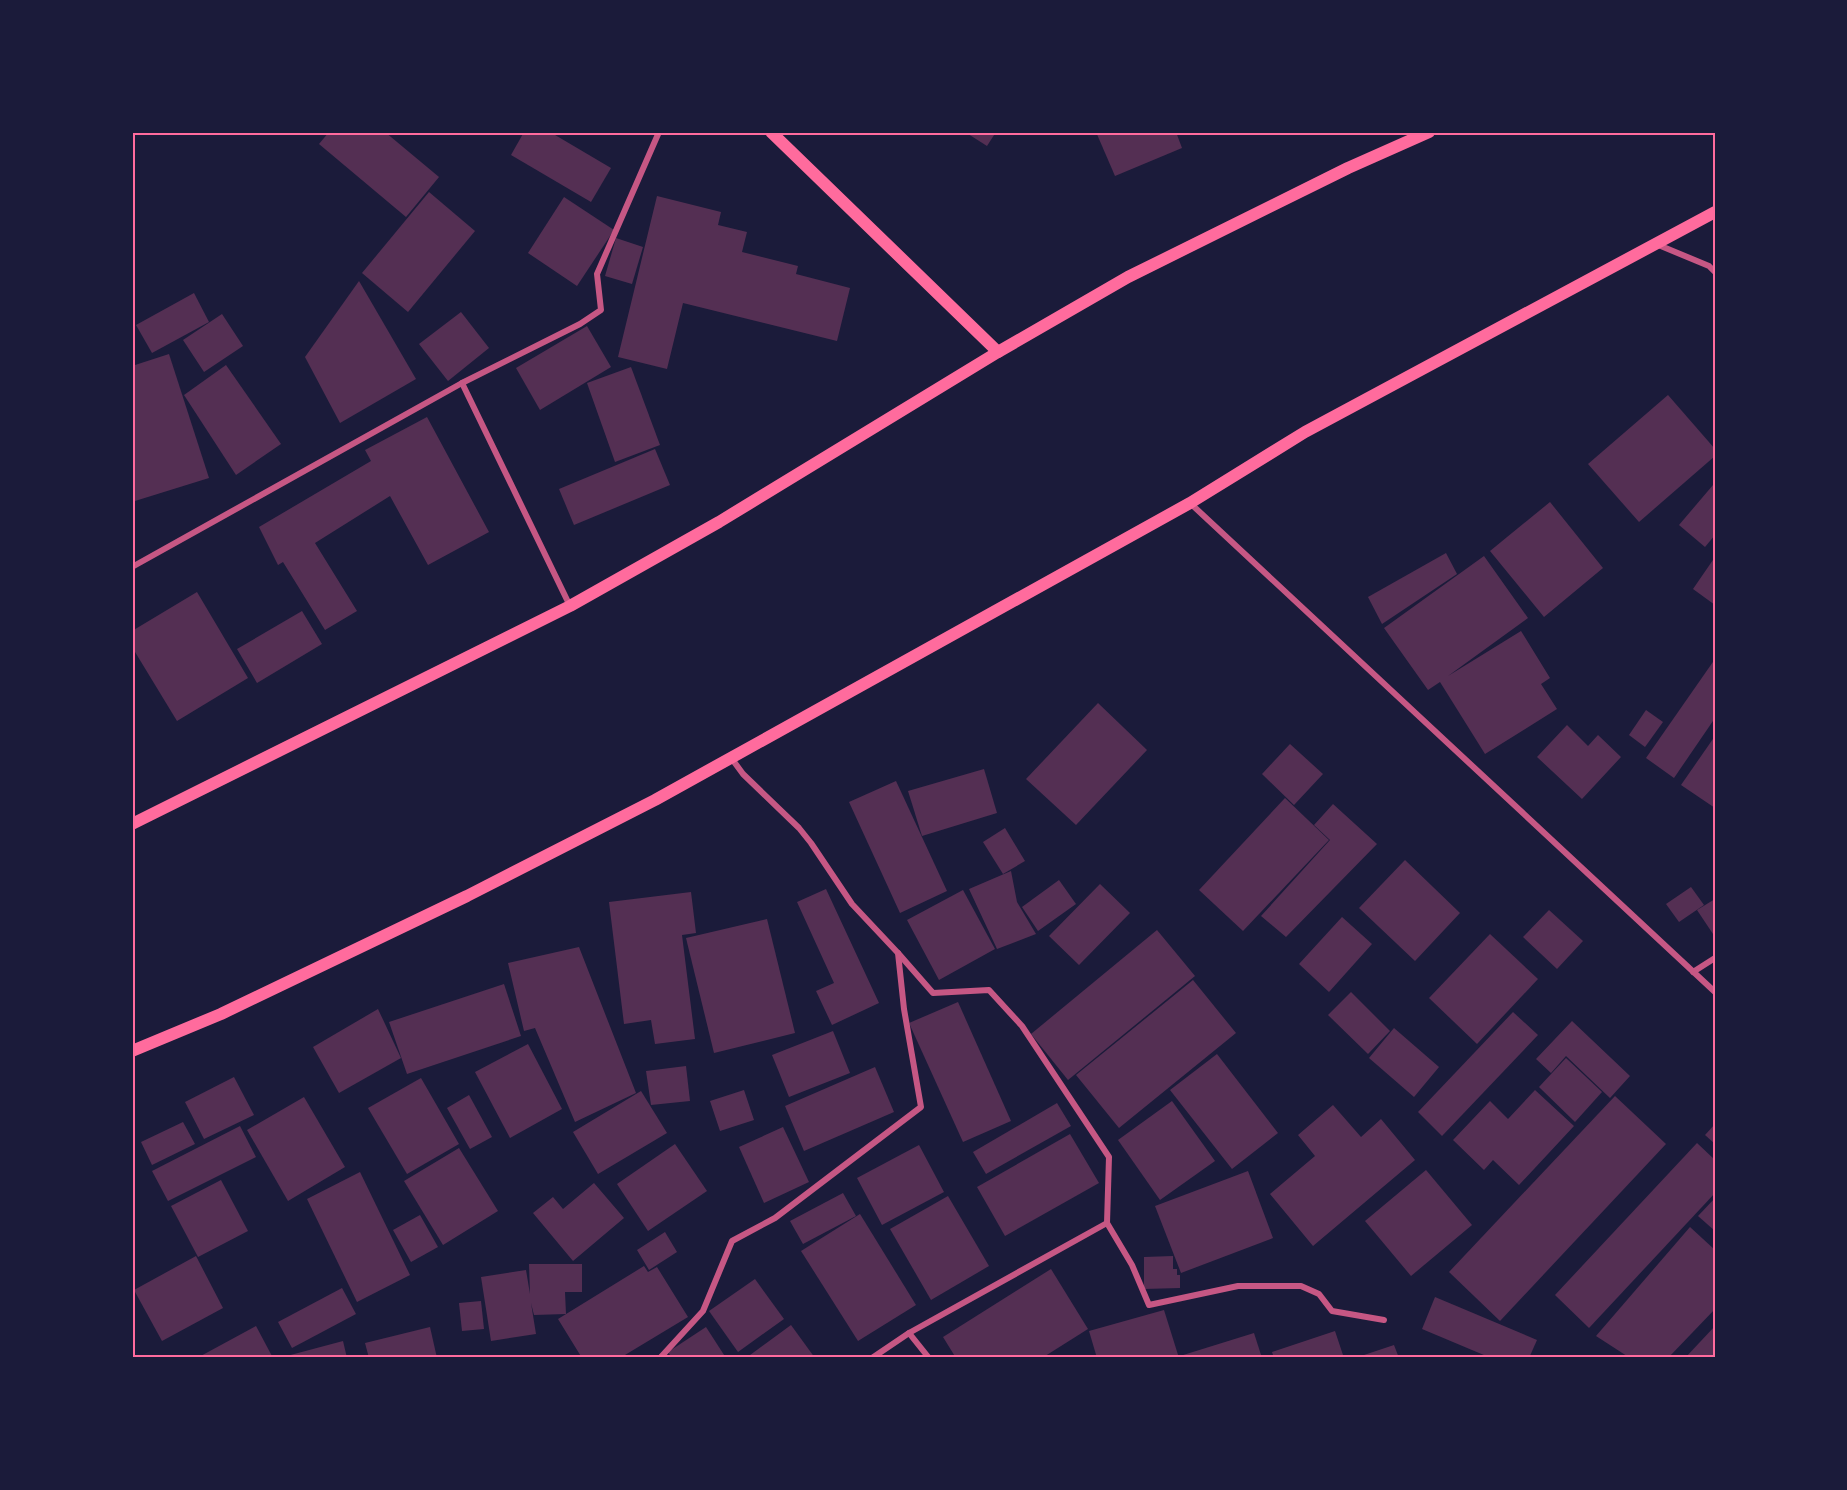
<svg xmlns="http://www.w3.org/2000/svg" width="1847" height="1490" font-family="'DM Sans',sans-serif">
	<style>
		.building { fill: #542f53 }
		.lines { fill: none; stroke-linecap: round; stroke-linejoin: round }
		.minor { stroke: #c65784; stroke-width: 6 }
		.secondary { stroke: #ff6b9d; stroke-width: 12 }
		.neatline { fill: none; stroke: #ff6b9d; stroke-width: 2 }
	</style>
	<rect width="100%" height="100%" fill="#1b1b3a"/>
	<g class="building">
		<path d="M329,132h56l54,45 -33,40 -87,-73z"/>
		<path d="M524,132h26l61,36 -20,34 -80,-47z"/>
		<path d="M965,132h31l-9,14z"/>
		<path d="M1096,132h80l6,16 -67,28z"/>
		<path d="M429,192l46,39 -67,81 -46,-39z"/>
		<path d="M657,196l64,16 -3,13 29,7 -5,20 56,14 -2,8 54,14 -13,53 -154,-38 -16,66 -49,-12z"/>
		<path d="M564,197l50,33 -37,56 -49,-33z"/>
		<path d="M616,238l27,9 -11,37 -27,-8z"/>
		<path d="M359,281l57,98 -76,44 -35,-66z"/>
		<path d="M194,293l15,29 -57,31 -16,-28z"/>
		<path d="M461,312l28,36 -41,33 -29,-37z"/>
		<path d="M222,314l21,32 -39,26 -21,-32z"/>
		<path d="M587,326l24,41 -71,43 -24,-42z"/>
		<path d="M169,354l40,124 -74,23 -3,-9v-126z"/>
		<path d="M226,365l55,79 -45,31 -52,-80z"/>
		<path d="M631,367l29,78 -45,17 -28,-79z"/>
		<path d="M1668,395l47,54v7l-76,66 -51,-58z"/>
		<path d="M427,417l62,115 -61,33 -38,-69 -75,47 42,68 -32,19 -42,-68 -5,3 -19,-38 112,-66 -6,-11z"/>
		<path d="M655,449l15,36 -96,40 -15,-36z"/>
		<path d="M1713,485l2,2v48l-10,12 -26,-22z"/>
		<path d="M1550,502l53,66 -59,49 -54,-66z"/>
		<path d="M1446,553l11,21 -75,50 -14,-27z"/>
		<path d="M1484,556l44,62 -80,58 73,-45 29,47 -9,6 16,25 -72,45 -45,-72 -12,8 -44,-62z"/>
		<path d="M1715,557v48l-22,-16z"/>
		<path d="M197,592l51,86 -71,43 -45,-74v-16z"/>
		<path d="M302,611l20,33 -65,39 -20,-34z"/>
		<path d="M1715,659v59l-41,60 -28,-20z"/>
		<path d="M1098,703l49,47 -71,75 -50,-46z"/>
		<path d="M1646,710l17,12 -18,25 -16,-12z"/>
		<path d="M1567,725l21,21 10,-11 23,22 -39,42 -45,-42z"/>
		<path d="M1715,736v72l-34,-23z"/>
		<path d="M1290,744l33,30 -29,31 -32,-31z"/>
		<path d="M984,769l13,44 -75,23 -14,-45z"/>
		<path d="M896,781l51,110 -47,22 -51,-111z"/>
		<path d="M1285,798l44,42 -86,91 -44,-41z"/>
		<path d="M1333,804l44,40 -91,93 -25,-21 69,-76 -16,-15z"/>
		<path d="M1005,828l20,33 -22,13 -20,-32z"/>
		<path d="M1405,860l55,53 -45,48 -56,-53z"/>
		<path d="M1011,871l6,31 19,32 -39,15 -28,-60z"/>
		<path d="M1059,880l17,24 -38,27 -16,-24z"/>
		<path d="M1100,884l30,29 -51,52 -30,-29z"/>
		<path d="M1691,887l13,18 -25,17 -13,-18z"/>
		<path d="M826,889l53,114 -47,22 -16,-34 18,-8 -37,-81z"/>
		<path d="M963,890l32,59 -56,31 -32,-60z"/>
		<path d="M691,892l5,41 -14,2 13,104 -40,5 -4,-24 -27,4 -15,-122z"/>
		<path d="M1715,899v38l-18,-27z"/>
		<path d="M1549,910l34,31 -26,28 -34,-32z"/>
		<path d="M1342,917l30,27 -43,48 -30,-28z"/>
		<path d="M767,919l28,114 -81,20 -28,-115z"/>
		<path d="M1157,930l38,46 -127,104 -37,-46z"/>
		<path d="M1490,934l48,45 -61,65 -48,-46z"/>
		<path d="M579,947l57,146 -61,29 -40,-94 -11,3 -16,-68z"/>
		<path d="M1193,980l43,53 -117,95 -43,-53z"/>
		<path d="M504,984l17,52 -114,38 -18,-52z"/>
		<path d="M1351,992l39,39 -22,23 -40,-39z"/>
		<path d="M958,1002l53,119 -48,21 -54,-119z"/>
		<path d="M378,1009l23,49 -62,35 -26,-46z"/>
		<path d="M1513,1012l25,23 -96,101 -24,-24z"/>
		<path d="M1572,1021l58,55 -20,22 -44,-42 -15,17 -15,-14z"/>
		<path d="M1394,1028l45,39 -25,30 -45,-39z"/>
		<path d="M833,1031l17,42 -61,24 -17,-42z"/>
		<path d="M528,1044l34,65 -52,29 -35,-66z"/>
		<path d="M1217,1054l61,79 -46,36 -62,-79z"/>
		<path d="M1566,1058l36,34 -27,30 -36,-35z"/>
		<path d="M686,1066l4,35 -39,4 -5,-34z"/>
		<path d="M875,1067l19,45 -90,39 -19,-45z"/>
		<path d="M234,1077l20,38 -50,24 -19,-37z"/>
		<path d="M421,1078l38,66 -52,30 -39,-66z"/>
		<path d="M744,1090l10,30 -34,11 -10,-30z"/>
		<path d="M1535,1090l39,36 -55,59 -26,-25 -9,10 -31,-30 37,-39 18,18z"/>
		<path d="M641,1091l26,42 -69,41 -25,-42z"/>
		<path d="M469,1095l23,42 -22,12 -23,-41z"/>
		<path d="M1615,1096l51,48 -166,177 -51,-49z"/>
		<path d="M304,1097l41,70 -57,34 -41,-71z"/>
		<path d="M1172,1101l43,60 -55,39 -42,-60z"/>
		<path d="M1057,1103l14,23 -85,48 -13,-22z"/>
		<path d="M1333,1105l28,32 20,-18 34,41 -102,86 -43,-52 45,-38 -17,-21z"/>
		<path d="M183,1122l12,22 -43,21 -11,-23z"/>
		<path d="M1715,1124v20l-10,-9z"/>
		<path d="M240,1126l16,31 -88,44 -16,-30z"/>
		<path d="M783,1127l26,55 -45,21 -25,-56z"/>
		<path d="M1070,1134l29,49 -94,53 -28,-49z"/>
		<path d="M1697,1143l18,17v33l-126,135 -34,-33z"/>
		<path d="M675,1144l32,47 -59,40 -31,-47z"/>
		<path d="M919,1145l25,47 -62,33 -25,-47z"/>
		<path d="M459,1148l39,63 -55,34 -39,-64z"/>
		<path d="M1426,1170l46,55 -61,51 -46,-55z"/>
		<path d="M1248,1171l25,67 -92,35 -26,-67z"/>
		<path d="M360,1172l50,103 -53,27 -50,-103z"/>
		<path d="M221,1180l27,51 -50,26 -27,-51z"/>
		<path d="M594,1183l30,35 -51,43 -40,-48 20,-16 10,12z"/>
		<path d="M843,1193l13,23 -53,28 -13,-23z"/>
		<path d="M948,1196l41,70 -58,34 -41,-71z"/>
		<path d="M1715,1198v33l-17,-15z"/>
		<path d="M860,1214l56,91 -58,36 -57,-90z"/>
		<path d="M420,1215l18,32 -27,15 -18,-32z"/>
		<path d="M1690,1227l25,23v59l-47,49h-38l-34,-22z"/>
		<path d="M665,1232l12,20 -28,18 -12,-20z"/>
		<path d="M196,1256l27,52 -61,33 -28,-51z"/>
		<path d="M1173,1256v13h4v6h3v13l-36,1v-32z"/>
		<path d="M529,1264h53v28h-17l1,22 -32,1 -3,-12 5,31 -45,7 -10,-64 45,-7 4,24z"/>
		<path d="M644,1266l4,6 9,-5 31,50 -68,41h-38l-24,-39z"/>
		<path d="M1051,1269l37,60 -46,29h-86l-13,-21z"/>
		<path d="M755,1279l29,40 -46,33 -29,-41z"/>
		<path d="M342,1288l14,26 -64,34 -14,-26z"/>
		<path d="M1435,1297l102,43 -8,18h-38l-69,-29z"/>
		<path d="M481,1301l3,28 -22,2 -3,-28z"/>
		<path d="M1164,1310l15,48h-82l-8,-27z"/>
		<path d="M791,1325l24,33h-69z"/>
		<path d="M256,1326l17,32h-76z"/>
		<path d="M1715,1326v32h-30z"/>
		<path d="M430,1327l7,31h-68l-4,-15z"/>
		<path d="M706,1327l20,31h-54l-4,-6z"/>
		<path d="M1335,1331l9,27h-70l-2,-6z"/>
		<path d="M1254,1333l8,25h-81l-1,-2z"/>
		<path d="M343,1341l4,17h-64v-1z"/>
		<path d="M1394,1345l5,13h-44z"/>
	</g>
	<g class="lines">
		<g class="minor">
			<path d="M1656,244l53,22 6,6"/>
			<path d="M462,383l108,223"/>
			<path d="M1190,503l525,489"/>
			<path d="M132,567l330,-184 118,-59 21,-14 -4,-36 62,-142"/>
			<path d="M732,759l11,15 56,54 12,15 41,61 46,49 35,40 56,-3 33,36 87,131 -2,66 25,42 17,40 89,-19h63l18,8 13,17 52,9"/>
			<path d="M1693,972l22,-14"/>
			<path d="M909,1333l20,25"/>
			<path d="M660,1358l43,-47 29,-70 43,-23 146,-111 -17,-98 -6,-56"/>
			<path d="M872,1358l37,-25 198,-110"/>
		</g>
		<g class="secondary">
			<path d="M771,132l227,220"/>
			<path d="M132,824l438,-218 149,-84 279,-170 130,-75 220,-109 81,-36"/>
			<path d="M132,1051l89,-37 246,-118 188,-96 535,-297 115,-71 410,-220"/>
		</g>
	</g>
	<rect width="1847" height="1490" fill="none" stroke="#1b1b3a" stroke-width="267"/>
	<rect x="134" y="134" width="1580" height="1222" class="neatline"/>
</svg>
